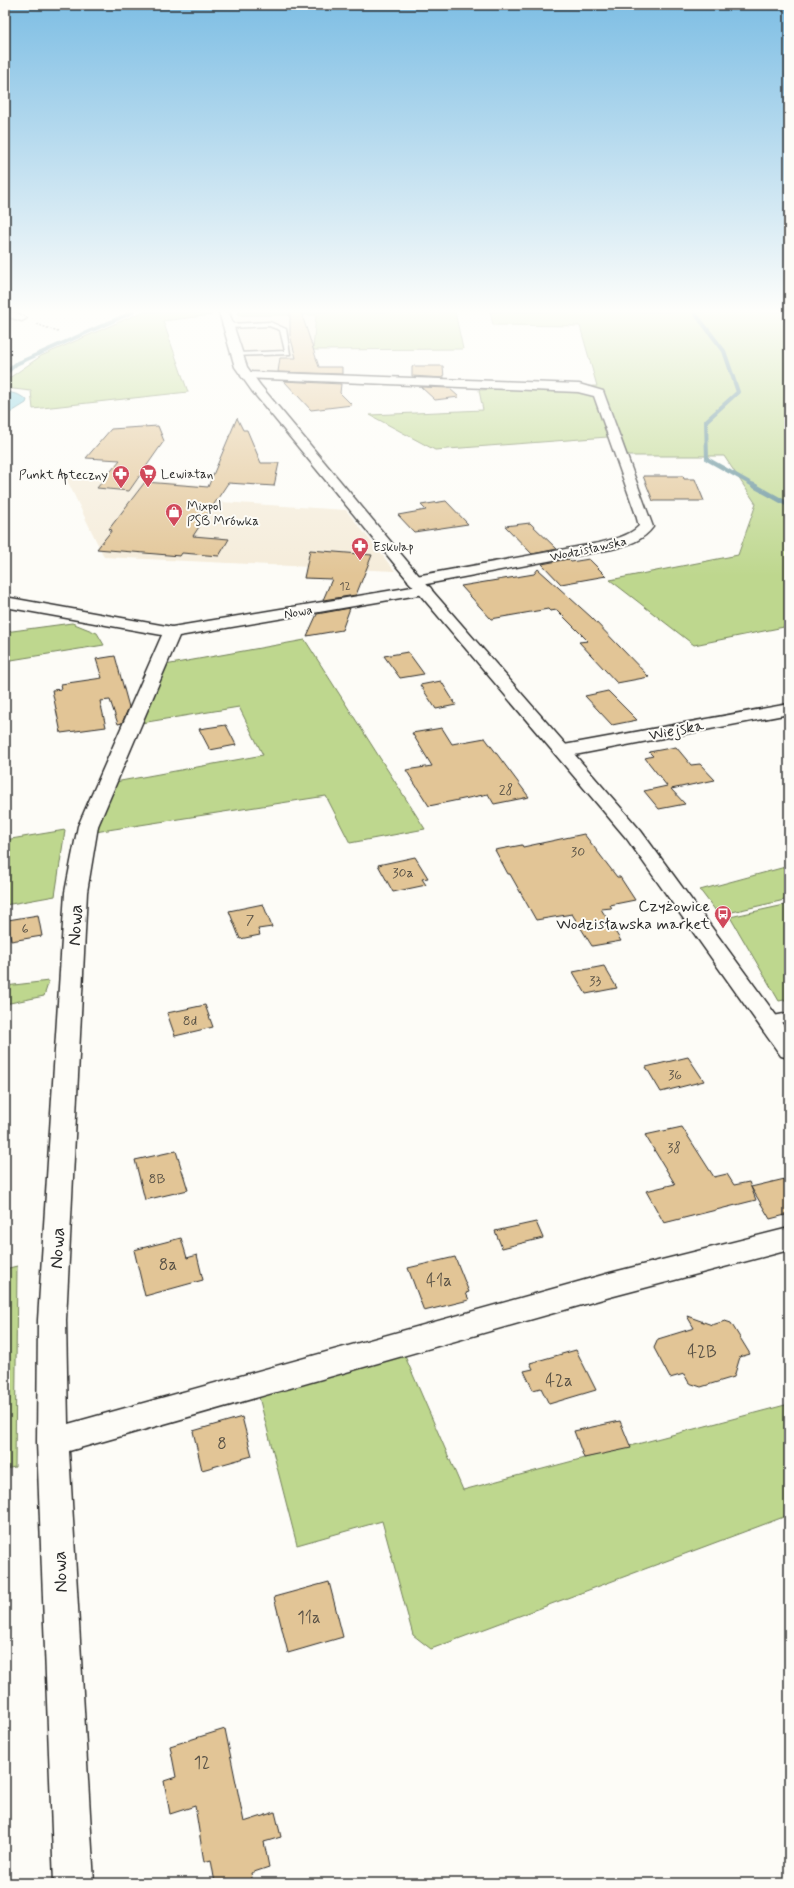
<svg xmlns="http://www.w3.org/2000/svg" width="794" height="1888" font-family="Mynerve,sans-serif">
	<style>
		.built { fill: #f5ecda }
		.green { fill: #bed78e; stroke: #74815c }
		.water { fill: #80cdde; stroke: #5e8c96 }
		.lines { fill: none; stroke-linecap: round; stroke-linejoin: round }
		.stream-far1 { stroke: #5e8c96; stroke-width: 4 }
		.stream { stroke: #5e8c96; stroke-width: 5 }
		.building { fill: #e2c596; stroke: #2b2b2b }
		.lane-casing { stroke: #2b2b2b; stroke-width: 3 }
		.street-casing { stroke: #2b2b2b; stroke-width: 3 }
		.secondary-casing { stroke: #2b2b2b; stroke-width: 3 }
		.path { stroke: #2b2b2b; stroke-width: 1.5; stroke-dasharray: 2 1.5; stroke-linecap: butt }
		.lane { fill: #fdfcf7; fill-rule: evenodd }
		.street { fill: #fdfcf7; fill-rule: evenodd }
		.secondary { fill: #fdfcf7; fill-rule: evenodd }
		.labels { text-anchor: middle; stroke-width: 4; stroke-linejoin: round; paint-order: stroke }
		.far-number-label { font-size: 12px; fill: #595246 }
		.far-poi-label { font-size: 13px; fill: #2b2b2b; stroke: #fdfcf7; text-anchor: start }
		.far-street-label { font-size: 13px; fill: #2b2b2b; stroke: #fdfcf7 }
		.number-label { font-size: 14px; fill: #595246 }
		.street-label { font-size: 16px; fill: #2b2b2b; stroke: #fdfcf7 }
		.poi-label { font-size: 16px; fill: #2b2b2b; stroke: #fdfcf7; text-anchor: end }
		.near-number-label { font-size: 17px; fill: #595246 }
		.near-street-label { font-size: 19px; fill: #2b2b2b; stroke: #fdfcf7 }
	</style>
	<rect width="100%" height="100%" fill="#fdfcf7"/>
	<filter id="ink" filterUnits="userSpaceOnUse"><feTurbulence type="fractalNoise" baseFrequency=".025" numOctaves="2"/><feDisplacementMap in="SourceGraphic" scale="8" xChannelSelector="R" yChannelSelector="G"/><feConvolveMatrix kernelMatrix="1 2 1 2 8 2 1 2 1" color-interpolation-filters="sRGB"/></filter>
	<g filter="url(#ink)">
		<g class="built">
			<path d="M240,315h76l-5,62 -58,-3 -11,-26 -7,-28z"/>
			<path d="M64,474l137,11 20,17 125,8 49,61 -291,-14z"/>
		</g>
		<g class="green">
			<path d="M142,312h68l2,3 -49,6 25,71 -155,17 -2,-18 -26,-3v-7l36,-25z"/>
			<path d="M237,312h218l8,37 -150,1 3,-35h-76z"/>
			<path d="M490,312h299v314l-95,19 -84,-65 128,-25 18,-51 -32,-48h-97l-6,-20 -186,14 -65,-35 113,-5 -4,-20 118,-4 -17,-60 -87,-1z"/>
			<path d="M72,623l25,10 7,12 -99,16v-29z"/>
			<path d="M305,640l120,189 -75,14 -24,-47 -231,36 20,-50 148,-27 -24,-48 -98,16 24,-58z"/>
			<path d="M65,830l-10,66 -50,9v-65z"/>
			<path d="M789,866v33l-70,16 -19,-25z"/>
			<path d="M789,904v95l-10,2 -49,-84z"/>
			<path d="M49,981l-5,15 -39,8v-18z"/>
			<path d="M17,1266l-2,201 -10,2v-200z"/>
			<path d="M404,1354l59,136 326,-86v111l-358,134 -18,-14 -31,-114 -85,24 -38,-148z"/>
		</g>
		<path class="water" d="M5,391l14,4 8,5 -1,3 -21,13z"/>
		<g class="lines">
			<g class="stream-far1">
				<path d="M694,312l30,39 14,41 -32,29 1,38 48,27"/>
				<path d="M5,374l11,-10 117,-52"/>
			</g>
			<path class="stream" d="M753,485l36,20"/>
		</g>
		<g class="building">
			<path d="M290,312h11l18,55h23v7l-64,-2 2,-14h16l-6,-23z"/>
			<path d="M412,366h31l1,12 -32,-2z"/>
			<path d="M284,381l57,3 -1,9 12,12 -41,5z"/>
			<path d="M421,387l28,1 10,9 -24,3z"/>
			<path d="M237,418l6,12h4l14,33h18l-5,23 -46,-3 -35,53 36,3 -10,17 -37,-3 -2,3 -83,-7 15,-19 -3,-1 36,-47 63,5z"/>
			<path d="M158,426l6,15 -35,50 -32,-3 23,-28 -34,-2 25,-29z"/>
			<path d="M643,476h40l1,3h11l9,22h-51z"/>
			<path d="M446,501l22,23 -54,8 -16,-17 28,-5 -5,-5z"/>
			<path d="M530,523l27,26 -25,5 -27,-28z"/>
			<path d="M310,550l62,5 -16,40 -33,5 9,-21 -28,-1z"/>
			<path d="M568,559l3,3 18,-3 17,17 -45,8 -19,-20z"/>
			<path d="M538,569l53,48 58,60 -32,6 -38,-41 9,-1 -31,-31 -7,1 -2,-2 -57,10 -30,-33 73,-12z"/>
			<path d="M350,608l-8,22 -35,6 10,-22z"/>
			<path d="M408,652l16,22 -24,4 -16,-22z"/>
			<path d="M115,656l14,51 -7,16 -4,1 -8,-24 -10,1 6,26 -45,6 -9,-43 10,-1 -1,-5 41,-6 -6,-19z"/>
			<path d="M441,681l15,24 -20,4 -16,-24z"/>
			<path d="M608,691l29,29 -25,5 -27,-29z"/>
			<path d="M226,725l10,20 -26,5 -11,-21z"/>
			<path d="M442,728l10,16 33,-6 44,59 -35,7 -6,-10 -59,12 -23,-36 26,-4 -20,-33z"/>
			<path d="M676,747l15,18 9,-1 15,16 -44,9 14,15 -26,5 -15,-18 23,-5 -22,-28 8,-2 -4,-4z"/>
			<path d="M584,834l33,43h3l15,23 -25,5 2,3 -11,1 20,32 -29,5 -20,-32 -36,6 -26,-46h-2l-13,-24 27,-5 1,2z"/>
			<path d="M415,857l13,21 -6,1 4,6 -33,7 -15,-27z"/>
			<path d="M263,904l9,23 -14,2 2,6 -20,4 -11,-28z"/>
			<path d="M38,915l4,21 -31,5 -3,-21z"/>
			<path d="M604,966l13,22 -31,6 -13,-22z"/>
			<path d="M205,1005l8,22 -38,9 -8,-23z"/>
			<path d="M688,1057l16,24 -43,11 -15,-25z"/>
			<path d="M682,1127l32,50 13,-3 7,11 15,-3 7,18 -92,23 -18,-32 29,-7 -30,-49z"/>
			<path d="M176,1151l12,39 -43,10 -10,-40z"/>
			<path d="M789,1178v36l-19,5 -19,-32z"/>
			<path d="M536,1222l7,16 -41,10 -7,-17z"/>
			<path d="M181,1238l6,20 10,-3 6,25 -58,16 -11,-46z"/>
			<path d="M455,1257l14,35 -3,1 3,7 -45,11 -16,-43z"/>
			<path d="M687,1316l25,9 13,-4 6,2 19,31 -10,3 -6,20 -33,10 -12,-4 -5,-9 -14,4 -16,-30 4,-9 36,-11z"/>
			<path d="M576,1350l20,40 -47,14 -8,-16 -8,2 -9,-19 9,-2 -3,-6z"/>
			<path d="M242,1417l10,39 -50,14 -9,-39z"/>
			<path d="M620,1421l11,27 -47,10 -10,-27z"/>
			<path d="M329,1582l14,55 -55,16 -14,-56z"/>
			<path d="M225,1729l19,93 31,-10 6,25 -17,5 5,25 -18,6 2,10h-38l-4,-23 -7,2 -9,-56 -25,8 -6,-33 12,-4 -6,-31z"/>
		</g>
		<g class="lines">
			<defs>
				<g id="lane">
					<path d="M270,322l16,7 4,25 -56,2v-2l2,-1 49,-2 -5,-21 -11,-4 -40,2 -3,-2 3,-2z"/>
					<path d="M789,1013v8l-21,4 -5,-1 -1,-3 1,-3z"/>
				</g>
				<g id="street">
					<path d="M5,312h9l13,6 -5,3 -17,-5z"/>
					<path d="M247,372l332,12 24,7 50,136c-10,14 -25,18 -41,22l-196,37 -5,-2 -3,-3 3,-3 5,-2 183,-33c14,-4 29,-6 40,-17l-3,-11 -42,-119 -16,-4 -335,-14 -2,-2z"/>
					<path d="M424,585l6,2 2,3 -2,3 -251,43 -81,190 -11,66 -21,428 2,104 542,-151 179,-45v22l-179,47 -541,154 25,432h-40l-17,-441 1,-122 27,-428 13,-66 84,-191 -157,-28v-10l167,30z"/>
					<path d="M789,704v10l-225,43 -7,-2 -2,-4 2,-4 7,-2z"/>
				</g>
				<path id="secondary" d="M219,312h10l18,55 13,18 161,193 220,253 148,202v25l-8,-2 -154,-217 -216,-255 -159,-193 -17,-24z"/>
			</defs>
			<use href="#lane" class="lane-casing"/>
			<use href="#street" class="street-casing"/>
			<use href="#secondary" class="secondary-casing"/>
			<path class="path" d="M37,324l21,8"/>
			<use href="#lane" class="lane"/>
			<use href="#street" class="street"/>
			<use href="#secondary" class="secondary"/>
		</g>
	</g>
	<linearGradient id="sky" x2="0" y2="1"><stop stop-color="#7ebee4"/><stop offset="0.54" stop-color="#fefefb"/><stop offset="1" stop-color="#fefefb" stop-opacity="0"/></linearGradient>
	<rect width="794" height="576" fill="url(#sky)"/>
	<defs>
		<symbol id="supermarket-pin" viewBox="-11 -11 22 30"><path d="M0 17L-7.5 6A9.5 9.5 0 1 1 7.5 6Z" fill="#d1495b" stroke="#fdfcf7"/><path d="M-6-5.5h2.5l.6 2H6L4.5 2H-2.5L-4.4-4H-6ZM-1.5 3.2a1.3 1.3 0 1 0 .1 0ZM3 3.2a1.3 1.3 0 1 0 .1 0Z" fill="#fff"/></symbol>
		<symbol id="pharmacy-pin" viewBox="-11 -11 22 30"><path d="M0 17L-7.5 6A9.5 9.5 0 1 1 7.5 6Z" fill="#d1495b" stroke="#fdfcf7"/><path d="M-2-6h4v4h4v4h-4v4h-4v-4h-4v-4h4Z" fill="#fff"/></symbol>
		<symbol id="shop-pin" viewBox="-11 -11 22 30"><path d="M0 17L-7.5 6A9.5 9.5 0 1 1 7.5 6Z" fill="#d1495b" stroke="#fdfcf7"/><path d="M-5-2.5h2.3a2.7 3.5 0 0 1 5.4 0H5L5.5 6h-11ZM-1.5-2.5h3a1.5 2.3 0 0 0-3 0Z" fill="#fff"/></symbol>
		<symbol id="bus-pin" viewBox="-11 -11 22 30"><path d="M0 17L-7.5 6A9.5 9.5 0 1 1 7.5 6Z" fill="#d1495b" stroke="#fdfcf7"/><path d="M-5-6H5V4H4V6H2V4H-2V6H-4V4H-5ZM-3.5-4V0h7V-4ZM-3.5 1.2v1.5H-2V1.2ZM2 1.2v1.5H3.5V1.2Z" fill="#fff"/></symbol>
	</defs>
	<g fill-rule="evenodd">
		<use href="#supermarket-pin" x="138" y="463" width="20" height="27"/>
		<use href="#pharmacy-pin" x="111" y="464" width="20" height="27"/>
		<use href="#shop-pin" x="164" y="502" width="20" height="27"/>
		<use href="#pharmacy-pin" x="350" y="536" width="20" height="27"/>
		<use href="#bus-pin" x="713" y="904" width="20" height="27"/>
	</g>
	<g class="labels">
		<g class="far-number-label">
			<text x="345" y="590">12</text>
		</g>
		<g class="far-poi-label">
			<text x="161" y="478">Lewiatan</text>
			<text x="108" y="479" text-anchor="end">Punkt Apteczny</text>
			<text x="187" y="510">Mixpol<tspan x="187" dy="15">PSB Mrówka</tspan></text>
			<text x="373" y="551">Eskulap</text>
		</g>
		<g class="far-street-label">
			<text transform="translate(588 548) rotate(-12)" y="5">Wodzisławska</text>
			<text transform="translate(298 611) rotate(-10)" y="5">Nowa</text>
		</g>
		<g class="number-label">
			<text x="506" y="794">28</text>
			<text x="578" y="856">30</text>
			<text x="403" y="877">30a</text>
			<text x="250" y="924">7</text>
			<text x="25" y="933">6</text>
			<text x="595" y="985">33</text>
			<text x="190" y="1025">8d</text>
			<text x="675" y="1079">36</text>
			<text x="674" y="1152">38</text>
			<text x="157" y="1183">8B</text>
		</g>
		<g class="street-label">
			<text transform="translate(676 729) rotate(-11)" y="6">Wiejska</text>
		</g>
		<g class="poi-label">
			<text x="710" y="911">Czyżowice<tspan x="710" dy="18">Wodzisławska market</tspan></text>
		</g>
		<g class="near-number-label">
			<text x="168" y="1270">8a</text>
			<text x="439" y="1286">41a</text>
			<text x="702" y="1357">42B</text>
			<text x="559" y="1386">42a</text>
			<text x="222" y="1449">8</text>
			<text x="309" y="1623">11a</text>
			<text x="202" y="1768">12</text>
		</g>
		<g class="near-street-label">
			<text transform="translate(74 925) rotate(-87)" y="7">Nowa</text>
			<text transform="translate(56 1248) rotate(-87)" y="7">Nowa</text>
			<text transform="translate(59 1572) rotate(-93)" y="7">Nowa</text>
		</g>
	</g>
	<rect width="794" height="1888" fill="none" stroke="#fdfcf7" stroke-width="20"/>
	<rect x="10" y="10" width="774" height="1868" fill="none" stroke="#2b2b2b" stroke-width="1.5" filter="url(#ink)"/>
</svg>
